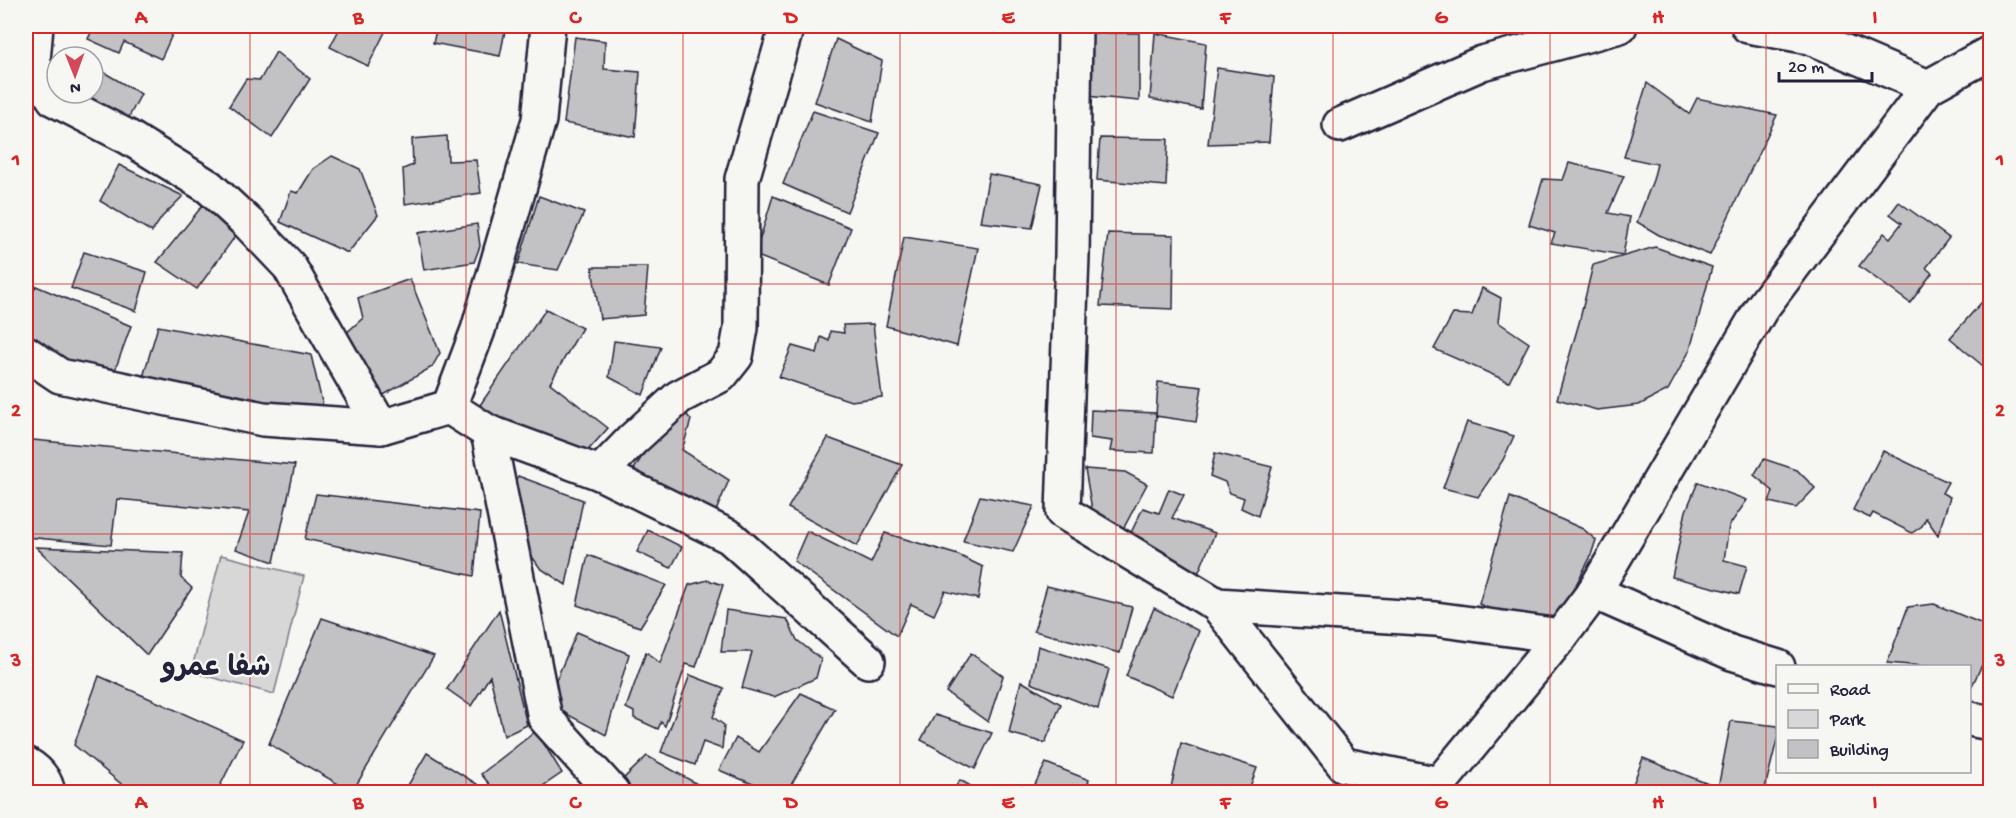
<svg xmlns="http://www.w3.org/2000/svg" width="2016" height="818" font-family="'Gochi Hand','Playpen Sans Arabic',sans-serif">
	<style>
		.green { fill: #d7d7d7; stroke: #7c7c89; stroke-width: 1.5 }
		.building { fill: #c2c2c4; stroke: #22223b; stroke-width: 1.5 }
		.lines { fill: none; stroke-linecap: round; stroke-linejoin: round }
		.minor-casing { stroke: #22223b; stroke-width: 38 }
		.tertiary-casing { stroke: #22223b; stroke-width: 38 }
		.secondary-casing { stroke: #22223b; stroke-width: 38 }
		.minor { stroke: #f6f6f2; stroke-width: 33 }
		.tertiary { stroke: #f6f6f2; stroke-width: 33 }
		.secondary { stroke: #f6f6f2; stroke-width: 33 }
		.grid { fill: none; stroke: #d62828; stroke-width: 1.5; stroke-opacity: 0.55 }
		.labels { text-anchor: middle; stroke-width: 4.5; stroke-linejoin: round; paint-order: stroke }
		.district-label { font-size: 28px; font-weight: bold; fill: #22223b; stroke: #f6f6f2 }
		.neatline { fill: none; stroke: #d62828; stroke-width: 2 }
		.grid-label { font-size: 20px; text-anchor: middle; font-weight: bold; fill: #d62828 }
	</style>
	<rect width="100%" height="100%" fill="#f6f6f2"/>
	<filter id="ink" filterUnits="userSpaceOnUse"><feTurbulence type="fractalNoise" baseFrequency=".0167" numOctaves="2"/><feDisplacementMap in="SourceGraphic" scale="12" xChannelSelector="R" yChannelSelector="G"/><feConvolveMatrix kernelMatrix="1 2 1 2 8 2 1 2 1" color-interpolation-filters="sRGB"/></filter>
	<g filter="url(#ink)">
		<path class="green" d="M221,555l83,21 -30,118 -83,-22z"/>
		<g class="building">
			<path d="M94,26h82l-15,33 -37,-17 -5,11 -31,-14z"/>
			<path d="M341,26h47l-20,40 -38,-19z"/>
			<path d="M437,26h69l-6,30 -67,-13z"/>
			<path d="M1089,33h50v68l-53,-5z"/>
			<path d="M1155,33l51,10 -5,66 -51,-10z"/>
			<path d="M575,37l30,4 -1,28 36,3 -5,65 -71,-14z"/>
			<path d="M836,39l46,22 -10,61 -57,-20z"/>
			<path d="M276,52l34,27 -38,59 -43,-32 17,-27 14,1z"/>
			<path d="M93,66l48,28 -19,36 -63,-37h34z"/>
			<path d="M1217,68l57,9 -5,65 -61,2z"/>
			<path d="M1647,83l42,31 8,-16 80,17 -67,140 -51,-20 -22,-13 16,-42 4,-16 -33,-7z"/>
			<path d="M813,111l66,22 -32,79 -64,-28z"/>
			<path d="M447,136l1,25 28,-1 5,33 -76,11 -2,-35 10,-4 -1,-26z"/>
			<path d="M1100,138l68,1 -2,47 -69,-6z"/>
			<path d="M332,156l28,13 18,46 -30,38 -68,-31 11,-31 7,2 15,-24z"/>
			<path d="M1569,163l55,13 -16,37 22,4 -7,38 -72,-12 4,-10 -26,-8 14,-46 20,1z"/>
			<path d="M119,165l64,31 -21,21 -10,15 -52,-31z"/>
			<path d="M989,174l53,10 -10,44 -52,-6z"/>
			<path d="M539,196l45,17 -26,57 -40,-6z"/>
			<path d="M773,196l78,32 -22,57 -74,-30z"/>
			<path d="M1899,202l50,36 -23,30 6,5 -22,30 -51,-37 25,-33 6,5 12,-15 -12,-9z"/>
			<path d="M203,205l36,26 -42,58 -40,-27z"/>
			<path d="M477,224l3,22 -6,16 -50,8 -6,-37z"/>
			<path d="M1108,233l66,2 -1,74 -73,-3z"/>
			<path d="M904,237l74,11 -21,98 -71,-20z"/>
			<path d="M1655,247l57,20 -22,83 -22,40 -29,15 -42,5 -40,-11 22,-76 14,-58z"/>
			<path d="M84,252l63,20 -11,39 -65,-23z"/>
			<path d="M592,267h56l-4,48 -44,4z"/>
			<path d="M410,279l30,74 -8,14 -57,33 -32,-64 20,-18 -5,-20z"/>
			<path d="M36,286l95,40 -21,58 -84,-47v-35z"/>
			<path d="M1482,288l19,10 -3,24 31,21 -20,39 -75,-33 19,-35 19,1z"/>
			<path d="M1989,294h1v78l-40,-34z"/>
			<path d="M546,309l36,19 -32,55 58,45 -26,29 -104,-49z"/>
			<path d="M873,324l9,73 -31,4 -72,-24 13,-31 25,7 4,-16 8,4 1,-10 14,2 -1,-8z"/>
			<path d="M158,326l153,29 14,60 -184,-31z"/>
			<path d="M614,341l47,6 -18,48 -34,-18z"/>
			<path d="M1158,382l44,5 -6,35 -40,-6z"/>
			<path d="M683,410l8,10 -9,30 47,30 -13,31 -87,-34 31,-49z"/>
			<path d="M1091,410l65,3 -2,40 -44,-2 2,-10 -22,-3z"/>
			<path d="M1467,422l47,14 -11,24 -25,37 -35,-9z"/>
			<path d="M828,438l74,27 -45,81 -69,-38z"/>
			<path d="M33,440l262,25 -21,97 -38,-13 13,-37 -132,-13 -6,46 -85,-8v-63z"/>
			<path d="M1883,451l65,31 -6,11 8,4 -12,38 -12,-17 -4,8 -10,7 -39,-20 -3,5 -17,-8z"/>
			<path d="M1215,453l57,14 -14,49 -17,-8 3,-10 -14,-5 -5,-11 -15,-6z"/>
			<path d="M1764,459l33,11 18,18 -19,20 -27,-6 4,-11 -19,-16z"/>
			<path d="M1085,469l40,3 22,12 -26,49 -27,-12z"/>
			<path d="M518,476l65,24 -17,85 -26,-17 -16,-23 -12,-58z"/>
			<path d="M1698,482l49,18 -18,26 -5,34 23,6 -8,28 -67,-17 14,-66z"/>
			<path d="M1169,489l15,6 -12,23 43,15 -18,43 -72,-31 18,-37 16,5z"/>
			<path d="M316,494l164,19 -6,63 -169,-37z"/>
			<path d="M980,496l54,10 -21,46 -50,-11z"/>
			<path d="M1510,497l73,32 13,11 -6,18 -40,76 -71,-30z"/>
			<path d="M648,530l34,17 -11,21 -34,-16z"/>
			<path d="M807,531l64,32 14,-30 73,22 25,12 -5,32 -33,-8 -11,24 -23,-11 -14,32 -103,-75z"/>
			<path d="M36,547l147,6 -2,25 11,10 -45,67z"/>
			<path d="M588,555l78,30 -26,42 -63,-22z"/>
			<path d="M708,580l15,5 -27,82 -10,-3 -21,62 -4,-4 -3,7 -24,-11v-6l-8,-4 20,-56 14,11 29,-78z"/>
			<path d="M1047,586l85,21 -12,46 -86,-22z"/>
			<path d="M1934,604l56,23v21l-20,42v-24h-47l-36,-3 21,-56z"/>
			<path d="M1154,608l45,23 -27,65 -46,-20z"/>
			<path d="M499,610l28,115 -23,11 -14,-60 -19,30 -24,-17z"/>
			<path d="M726,610l61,9 10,21 24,19 -5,19 -42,19 -32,-9 10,-36h-31z"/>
			<path d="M322,618l112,38 -82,136 -83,-48z"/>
			<path d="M577,632l52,22 -23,81 -60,-32z"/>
			<path d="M1038,646l71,23 -11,40 -67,-26z"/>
			<path d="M971,653l32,23 -15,46 -42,-30z"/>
			<path d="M690,675l34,13 -11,29 11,8 -2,24 -19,-7 -8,23 -34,-13z"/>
			<path d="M99,676l144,64 -26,52h-86l-57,-47z"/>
			<path d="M1021,681l40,23 -16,39 -36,-10z"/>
			<path d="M801,693l34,16 -48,83h-15l-53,-22 17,-32 23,14z"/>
			<path d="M935,715l57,18 -17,36 -54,-29z"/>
			<path d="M1731,721l47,5v10l-14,56h-16l-30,-4z"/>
			<path d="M536,731l26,42 -28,19h-38l-15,-18z"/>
			<path d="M1181,743l76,25 -9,24h-78z"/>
			<path d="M427,753l53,33 -4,6h-72z"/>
			<path d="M647,756l52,29 -4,7h-61l-14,-10z"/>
			<path d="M1643,758l75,30 -2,4h-86z"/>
			<path d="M1046,763l43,17 -3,12h-55z"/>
			<path d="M960,780l21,12h-29z"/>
		</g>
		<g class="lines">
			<defs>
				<g id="minor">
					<path d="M36,26l-3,35 10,21 11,17 74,38 81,50 40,37 40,42 92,161"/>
					<path d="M1075,26l-3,229 -9,257 154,93 218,14 126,17"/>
					<path d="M1748,26l62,11 118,50"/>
					<path d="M1340,125l142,-62 138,-37"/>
					<path d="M449,407l29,-77 61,-210 9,-94"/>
					<path d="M488,432l112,41 130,64 138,124"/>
					<path d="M600,473l32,-33 47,-43 42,-22 15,-19 5,-28 1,-149 45,-153"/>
					<path d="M1594,592l138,61 46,14"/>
					<path d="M1217,605l127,160 95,19"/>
					<path d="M1970,719l20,4"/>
					<path d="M1438,792l1,-8 122,-148 33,-44 167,-283 167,-222 62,-34"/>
				</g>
				<path id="tertiary" d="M26,353l34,23 203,43 118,8 68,-20 39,25 57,286 67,74"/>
				<path id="secondary" d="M26,764c11,6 19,15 22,28"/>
			</defs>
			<use href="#minor" class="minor-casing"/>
			<use href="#tertiary" class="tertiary-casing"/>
			<use href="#secondary" class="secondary-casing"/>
			<use href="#minor" class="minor"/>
			<use href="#tertiary" class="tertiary"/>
			<use href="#secondary" class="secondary"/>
		</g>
	</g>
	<path class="grid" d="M250,26v766M466,26v766M683,26v766M900,26v766M1116,26v766M1333,26v766M1550,26v766M1766,26v766M26,284h1964M26,534h1964"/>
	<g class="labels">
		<g class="district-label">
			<text x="216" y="675">شفا عمرو</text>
		</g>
	</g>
	<rect width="2016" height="818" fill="none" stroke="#f6f6f2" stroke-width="66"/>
	<rect x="1776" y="665" width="195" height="108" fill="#f6f6f2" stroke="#a1a1a9" stroke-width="1.5"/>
	<rect x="1788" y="684" width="30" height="9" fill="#f6f6f2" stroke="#a1a1a9" stroke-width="1.5"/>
	<text x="1830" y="695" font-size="18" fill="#22223b">Road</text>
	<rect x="1788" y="710" width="30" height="18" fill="#d7d7d7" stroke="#a1a1a9" stroke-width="1.5"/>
	<text x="1830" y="725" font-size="18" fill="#22223b">Park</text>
	<rect x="1788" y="740" width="30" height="18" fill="#c2c2c4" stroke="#a1a1a9" stroke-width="1.5"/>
	<text x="1830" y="755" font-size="18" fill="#22223b">Building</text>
	<g transform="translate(75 75) rotate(179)"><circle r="28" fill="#f6f6f2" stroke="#a1a1a9" stroke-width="1.5"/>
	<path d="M0-4.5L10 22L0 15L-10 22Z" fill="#d1495b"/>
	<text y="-9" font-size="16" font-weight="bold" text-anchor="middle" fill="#22223b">N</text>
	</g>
	<path d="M1779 72v9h93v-9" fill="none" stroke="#22223b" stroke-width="3"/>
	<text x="1788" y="72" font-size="18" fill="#22223b" stroke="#f6f6f2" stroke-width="4.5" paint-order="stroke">20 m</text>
	<rect x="33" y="33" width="1950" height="752" class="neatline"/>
	<g class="grid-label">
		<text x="141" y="23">A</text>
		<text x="358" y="23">B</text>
		<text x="575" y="23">C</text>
		<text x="791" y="23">D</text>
		<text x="1008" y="23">E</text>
		<text x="1225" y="23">F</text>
		<text x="1441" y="23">G</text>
		<text x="1658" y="23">H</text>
		<text x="1875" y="23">I</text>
		<text x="16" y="165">1</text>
		<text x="2000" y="165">1</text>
		<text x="16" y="416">2</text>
		<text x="2000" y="416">2</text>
		<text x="16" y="666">3</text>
		<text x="2000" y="666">3</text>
		<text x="141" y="808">A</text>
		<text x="358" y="808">B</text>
		<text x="575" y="808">C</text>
		<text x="791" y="808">D</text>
		<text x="1008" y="808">E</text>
		<text x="1225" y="808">F</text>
		<text x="1441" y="808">G</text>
		<text x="1658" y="808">H</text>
		<text x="1875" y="808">I</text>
	</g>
</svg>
